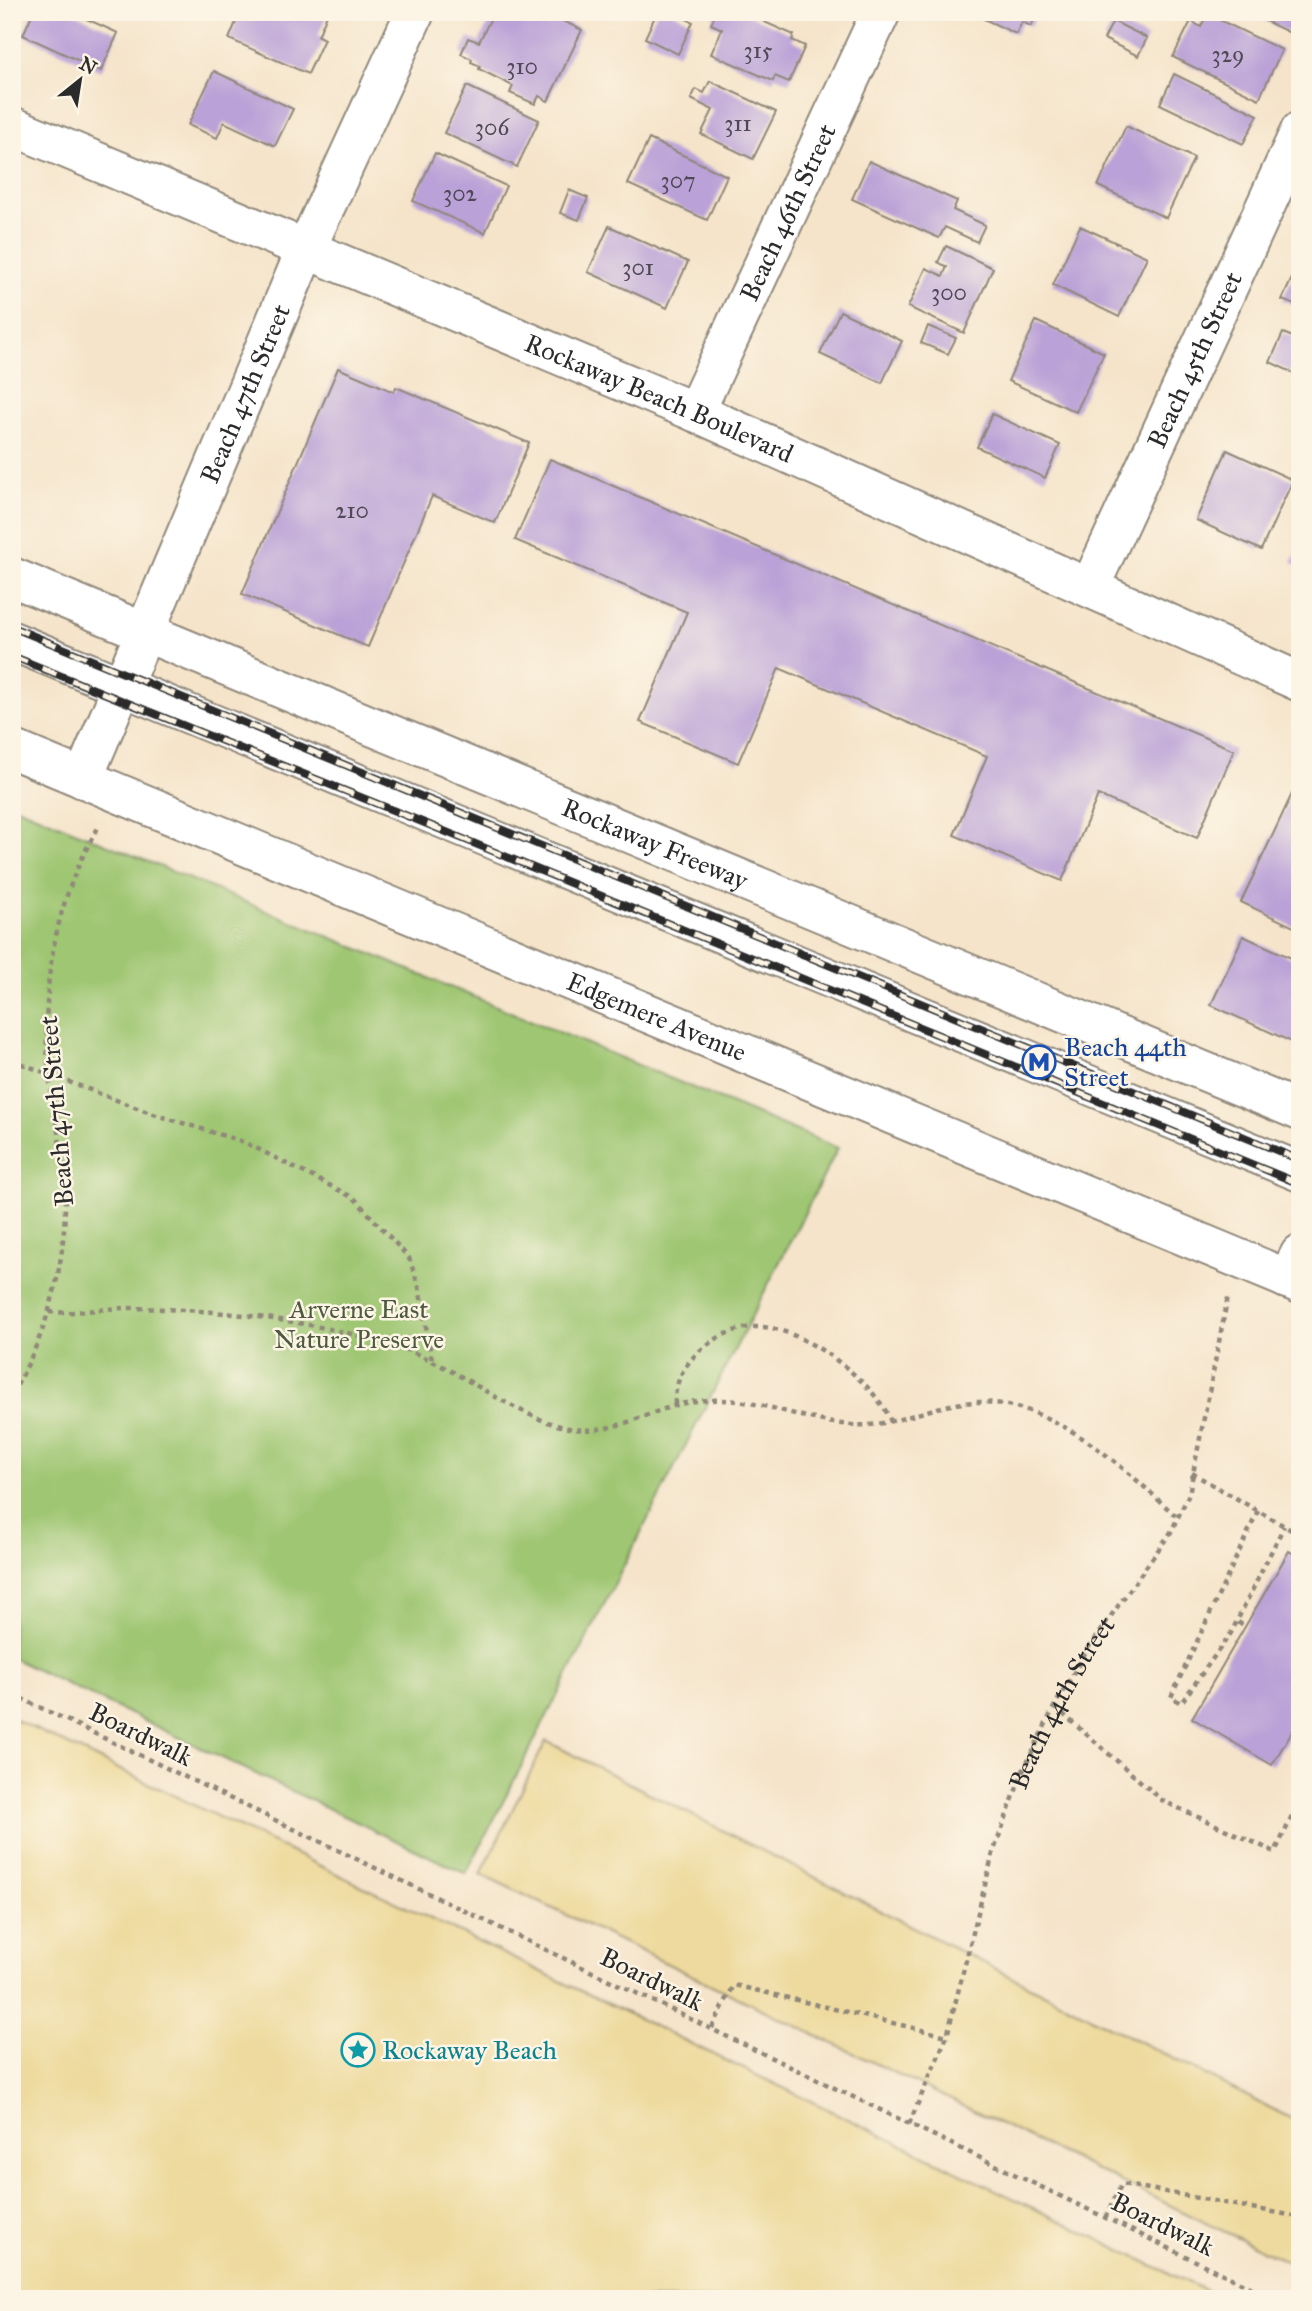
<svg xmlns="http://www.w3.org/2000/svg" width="1312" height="2311" font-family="'IM FELL Great Primer',serif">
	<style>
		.green { fill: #9fc672; stroke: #65784e; stroke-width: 2 }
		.sand { fill: #eeda9e; stroke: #8c8264; stroke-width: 2 }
		.building { fill: #baa1d7 }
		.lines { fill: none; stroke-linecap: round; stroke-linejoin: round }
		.minor-casing { stroke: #90887a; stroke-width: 42 }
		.major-casing { stroke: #90887a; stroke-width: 42 }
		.path { stroke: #90887a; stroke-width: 4.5; stroke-dasharray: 5 5; stroke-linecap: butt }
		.minor { stroke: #fff; stroke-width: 38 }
		.major { stroke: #fff; stroke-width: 38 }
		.rail-casing { stroke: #2b2b2b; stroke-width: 8 }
		.rail { stroke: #fcf5e5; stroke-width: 5; stroke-dasharray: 16; stroke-linecap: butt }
		.labels { text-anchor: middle; stroke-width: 5; stroke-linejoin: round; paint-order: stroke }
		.number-label { font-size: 23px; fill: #4f4856 }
		.street-label { font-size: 26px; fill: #2b2b2b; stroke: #fcf5e5 }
		.transit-label { font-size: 26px; fill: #164399; stroke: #fcf5e5; text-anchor: start }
		.park-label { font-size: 26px; fill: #4e5a40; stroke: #fcf5e5 }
		.culture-label { font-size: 26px; fill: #0d838f; stroke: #fcf5e5; text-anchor: start }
	</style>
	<rect width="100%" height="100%" fill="#fcf5e5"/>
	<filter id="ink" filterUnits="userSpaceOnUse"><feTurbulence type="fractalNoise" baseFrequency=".0143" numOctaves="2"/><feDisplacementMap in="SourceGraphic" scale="14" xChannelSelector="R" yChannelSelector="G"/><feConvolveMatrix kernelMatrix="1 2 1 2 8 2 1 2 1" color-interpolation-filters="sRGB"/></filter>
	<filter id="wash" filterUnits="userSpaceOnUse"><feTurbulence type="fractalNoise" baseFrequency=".00686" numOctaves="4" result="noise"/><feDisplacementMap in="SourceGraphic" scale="28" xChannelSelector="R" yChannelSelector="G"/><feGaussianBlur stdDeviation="1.57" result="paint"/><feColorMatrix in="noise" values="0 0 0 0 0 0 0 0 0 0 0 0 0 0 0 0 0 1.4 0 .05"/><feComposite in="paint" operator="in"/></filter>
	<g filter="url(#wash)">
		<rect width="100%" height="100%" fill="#f5e4ca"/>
		<path class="green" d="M12,805l826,343 -372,726 -454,-216z"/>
		<g class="sand">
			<path d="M12,1718l1211,581h-1211z"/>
			<path d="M546,1741l754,382v145l-819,-394z"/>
		</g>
		<g id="blocks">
			<g class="building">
				<path d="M33,12h38l47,21 -17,38 -78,-36z"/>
				<path d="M240,12h88l-10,24 6,3 -16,35 -79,-35z"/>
				<path d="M494,12h50l38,18 -34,71 -9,-5 -4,8 -25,-11 3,-7 -34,-17 1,-3 -9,-4 1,-3 -11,-5 7,-16 11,4z"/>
				<path d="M657,12h14l22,10 -15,32 -33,-16z"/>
				<path d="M716,12h26l52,23 -2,5 13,6 -16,36 -14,-6 -2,5 -62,-27 11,-25 -11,-5z"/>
				<path d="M969,12h69l-7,14 -9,-4 -6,12z"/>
				<path d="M1247,12h53v1l-10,20z"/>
				<path d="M1207,14l75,36 -23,49 -86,-42 18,-36 10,6z"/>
				<path d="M1113,21l34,17 -9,18 -34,-17z"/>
				<path d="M214,71l79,38 -18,37 -51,-24 -7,16 -29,-13z"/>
				<path d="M1174,74l84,41 -15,29 -83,-40z"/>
				<path d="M710,81l66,31 -23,47 -52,-25 12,-24 -22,-11 5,-10 8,4z"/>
				<path d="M467,86l72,34 -22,47 -73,-34z"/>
				<path d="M1126,126l68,32 -28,60 -68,-32z"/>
				<path d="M649,139l78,37 -20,44 -79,-36z"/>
				<path d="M435,153l71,33 -21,47 -72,-32z"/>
				<path d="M869,161l88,40 -4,9 32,15 -8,17 -32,-15 -6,11 -87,-39z"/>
				<path d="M569,190l19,8 -9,22 -19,-7z"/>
				<path d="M609,226l79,36 -21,46 -79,-36z"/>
				<path d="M1080,226l67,31 -28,60 -66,-32z"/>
				<path d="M946,246l47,22 -29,65 -56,-26 18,-39 17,8 4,-9 -9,-5z"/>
				<path d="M1300,261v46l-18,-7z"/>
				<path d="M840,311l62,30 -20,42 -62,-29z"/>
				<path d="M1036,321l68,32 -28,59 -68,-31z"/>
				<path d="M928,326l28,12 -8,16 -27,-11z"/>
				<path d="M1283,333l17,7v36l-30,-14z"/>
				<path d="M338,368l56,24 2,-5 133,56 -34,80 -63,-27 -64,151 -126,-53z"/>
				<path d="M992,414l68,31 -15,33 -68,-31z"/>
				<path d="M1227,450l66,30 -32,70 -65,-30z"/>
				<path d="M550,459l684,291 -37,88 -99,-43 -36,86 -108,-46 33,-79 -208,-88 -41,95 -98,-41 47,-110 -172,-72z"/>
				<path d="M1300,545v21l-8,-3z"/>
				<path d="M1300,777v153l-59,-28z"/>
				<path d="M1243,936l57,26v74l-4,8 -85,-39z"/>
				<path d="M1289,1551l11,7v160l-28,47 -80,-47z"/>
			</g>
		</g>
	</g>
	<g filter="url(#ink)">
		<use href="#blocks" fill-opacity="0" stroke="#90887a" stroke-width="2"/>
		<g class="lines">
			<defs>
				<g id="minor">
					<path id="s2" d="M12,126l683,286 605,270"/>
					<path id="s3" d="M695,412l186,-400"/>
					<path id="s4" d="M12,577l1288,534"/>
					<path id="s5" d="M1090,587l210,-456"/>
					<path d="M12,641l1288,531"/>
					<path id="s6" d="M83,779l223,-530 109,-237"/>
					<path d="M1287,1279l13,-25"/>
				</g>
				<g id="major">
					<path id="s7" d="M12,749l1288,535"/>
				</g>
			</defs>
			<use href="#minor" class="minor-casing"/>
			<use href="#major" class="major-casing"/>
			<g class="path">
				<path d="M12,1060l138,53 94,29 110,56 55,60 10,29 13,73"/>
				<path d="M49,1312c27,2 52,-4 78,-4 91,1 187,12 274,40 58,19 117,73 174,81 43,6 80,-23 122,-28 58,-7 100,20 154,24 38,3 69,-15 105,-21 88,-15 165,61 223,115"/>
				<path d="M12,1394c35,-60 53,-124 53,-193 0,-43 -11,-84 -16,-127 -9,-84 5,-173 49,-246"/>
				<path d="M675,1404c-1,-22 10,-41 27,-55 16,-14 38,-23 59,-22 42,1 116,56 130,95"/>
				<path d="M1192,1473l108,62"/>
				<path d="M1258,1511l-87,186 10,6 50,-70 53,-107"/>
				<path d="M1238,1622l7,5"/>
				<path d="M12,1694l1263,605"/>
				<path d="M1055,1707l108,94 112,51 25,-52"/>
				<path d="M712,2028l22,-43 213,51"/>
				<path id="s1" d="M909,2124l38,-88 46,-183 30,-82 31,-64 34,-59 83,-116 18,-38 39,-198"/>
				<path d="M1105,2218l17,-34 178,33"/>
				<path d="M1293,2299l7,-15"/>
			</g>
			<use href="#minor" class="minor"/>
			<use href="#major" class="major"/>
			<defs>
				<g id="rail">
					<path d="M12,627l1288,533"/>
					<path d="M12,656l415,168 873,360"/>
				</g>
			</defs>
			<use href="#rail" class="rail-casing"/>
			<use href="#rail" class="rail"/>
		</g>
	</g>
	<defs>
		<symbol id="metro-ring" viewBox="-11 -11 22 22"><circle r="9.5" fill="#fcf5e5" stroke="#1a4fb4" stroke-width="1.5"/><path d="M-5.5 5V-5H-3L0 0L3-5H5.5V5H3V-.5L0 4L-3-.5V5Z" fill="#1a4fb4"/></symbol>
		<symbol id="sight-ring" viewBox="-11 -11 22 22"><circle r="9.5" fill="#fcf5e5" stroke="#0f9aa8" stroke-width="1.5"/><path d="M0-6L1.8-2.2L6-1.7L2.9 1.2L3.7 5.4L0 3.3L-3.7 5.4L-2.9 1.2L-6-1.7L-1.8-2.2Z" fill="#0f9aa8"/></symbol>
	</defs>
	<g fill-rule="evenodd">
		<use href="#metro-ring" x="1020" y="1043" width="38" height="38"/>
		<use href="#sight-ring" x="339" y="2031" width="38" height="38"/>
	</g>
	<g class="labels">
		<g class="number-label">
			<text x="758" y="58">315</text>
			<text x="1228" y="62">329</text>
			<text x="522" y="74">310</text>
			<text x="738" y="131">311</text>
			<text x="492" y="135">306</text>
			<text x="678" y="188">307</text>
			<text x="460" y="201">302</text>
			<text x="638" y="275">301</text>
			<text x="949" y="300">300</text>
			<text x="352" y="518">210</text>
		</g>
		<g class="street-label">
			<text dy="9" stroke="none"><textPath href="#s3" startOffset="220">Beach 46th Street</textPath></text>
			<text dy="9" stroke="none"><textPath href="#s5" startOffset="250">Beach 45th Street</textPath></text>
			<text dy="9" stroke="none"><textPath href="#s6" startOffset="418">Beach 47th Street</textPath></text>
			<text dy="9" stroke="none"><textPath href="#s2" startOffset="702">Rockaway Beach Boulevard</textPath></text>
			<text dy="9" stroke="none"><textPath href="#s4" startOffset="696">Rockaway Freeway</textPath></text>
			<text dy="9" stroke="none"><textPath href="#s7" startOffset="698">Edgemere Avenue</textPath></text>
			<text transform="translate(56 1111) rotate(-95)" y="9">Beach 47th Street</text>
			<text dy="9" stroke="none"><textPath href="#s1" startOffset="450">Beach 44th Street</textPath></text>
			<text transform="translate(141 1734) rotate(26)" y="9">Boardwalk</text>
			<text transform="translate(652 1979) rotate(26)" y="9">Boardwalk</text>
			<text transform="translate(1163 2224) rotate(26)" y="9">Boardwalk</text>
		</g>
		<g class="transit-label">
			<text x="1064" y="1056">Beach 44th<tspan x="1064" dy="30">Street</tspan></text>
		</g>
		<g class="park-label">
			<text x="359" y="1318">Arverne East<tspan x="359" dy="30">Nature Preserve</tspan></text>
		</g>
		<g class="culture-label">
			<text x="382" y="2059">Rockaway Beach</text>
		</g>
	</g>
	<rect width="1312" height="2311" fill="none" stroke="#fcf5e5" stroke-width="42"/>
	<g transform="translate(80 80) rotate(30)" stroke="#fcf5e5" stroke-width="5" paint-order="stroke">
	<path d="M0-5L12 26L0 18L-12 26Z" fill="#2b2b2b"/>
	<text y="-10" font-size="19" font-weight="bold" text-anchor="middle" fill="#2b2b2b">N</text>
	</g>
</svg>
